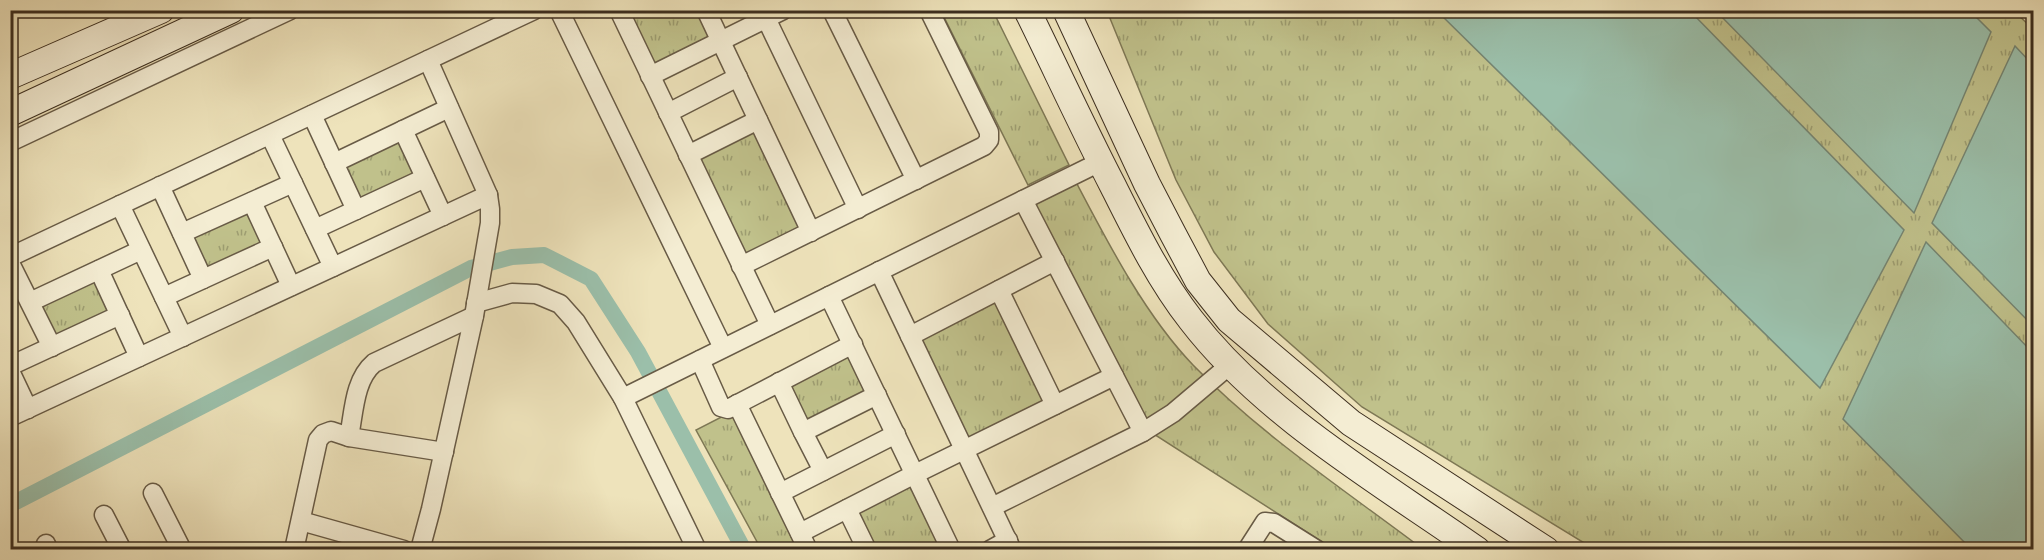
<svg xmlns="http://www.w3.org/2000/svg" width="2044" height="560" font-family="'Libre Bodoni',serif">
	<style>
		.grass { fill: url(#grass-tufts); stroke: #7e7855; stroke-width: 1.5 }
		.water { fill: #9bbfaa; stroke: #758572; stroke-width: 1.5 }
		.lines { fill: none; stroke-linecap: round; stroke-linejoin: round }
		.canal { stroke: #9bbfaa; stroke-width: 16 }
		.street-casing { stroke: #685b46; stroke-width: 21 }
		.secondary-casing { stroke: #3c2e1f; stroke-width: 28 }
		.street { stroke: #f4edd3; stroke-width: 18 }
		.secondary { stroke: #f4edd3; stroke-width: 26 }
	</style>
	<defs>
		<pattern id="grass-tufts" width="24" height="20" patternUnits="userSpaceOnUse" patternTransform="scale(1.5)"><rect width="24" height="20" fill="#c0c18b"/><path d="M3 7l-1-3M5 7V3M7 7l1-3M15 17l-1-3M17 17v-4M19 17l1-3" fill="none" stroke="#9d9d71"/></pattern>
	</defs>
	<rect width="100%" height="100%" fill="#eee3bb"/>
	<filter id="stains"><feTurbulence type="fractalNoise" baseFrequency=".00333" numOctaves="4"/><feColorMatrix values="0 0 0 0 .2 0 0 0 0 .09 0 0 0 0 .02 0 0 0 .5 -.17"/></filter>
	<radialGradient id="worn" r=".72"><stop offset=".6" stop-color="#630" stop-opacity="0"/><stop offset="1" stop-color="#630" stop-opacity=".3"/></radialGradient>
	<g class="grass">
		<path d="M624,11h78l13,25 -64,31z"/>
		<path d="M941,11h52l76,154 -41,20z"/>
		<path d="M1107,11h907l20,19 -1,519h-439l-232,-142 -94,-83 -54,-72 -38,-72z"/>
		<path d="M755,126l49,100 -62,30 -49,-100z"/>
		<path d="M401,134l20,42 -63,30 -20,-43z"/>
		<path d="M1076,182c32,61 69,133 117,183 66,68 147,122 223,179l3,5h-86l-184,-118 -116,-229z"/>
		<path d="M250,204l19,42 -64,29 -19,-41z"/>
		<path d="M96,274l19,40 -62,29 -19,-40z"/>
		<path d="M997,297l52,105 -83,40 -51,-105z"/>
		<path d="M851,349l22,45 -68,34 -22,-45z"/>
		<path d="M735,410l68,139h-42l-65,-119z"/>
		<path d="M913,479l36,70h-79l-20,-39z"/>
	</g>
	<g class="water">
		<path d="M1437,11h253l214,219 -84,158z"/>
		<path d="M1716,11h254l21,21 -77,181z"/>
		<path d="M2015,46l18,19v261l-101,-103z"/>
		<path d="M1926,242l107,111v196h-62l-128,-130z"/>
	</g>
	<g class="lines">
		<path class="canal" d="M10,505l461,-237 41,-11 32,-2 47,24 47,73 106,198"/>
		<defs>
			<g id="street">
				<path d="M559,10l164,338"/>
				<path d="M619,10l151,315"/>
				<path d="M706,10l105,222"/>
				<path d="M762,10l96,199"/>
				<path d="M832,10l84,170"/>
				<path d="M650,76l133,-66"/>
				<path d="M668,113l70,-36"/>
				<path d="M312,115l44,95"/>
				<path d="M403,130l40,86"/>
				<path d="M270,135l63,132"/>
				<path d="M10,142l280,-132"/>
				<path d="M688,155l70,-35"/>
				<path d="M334,163l115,-55"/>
				<path d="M160,186l43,93"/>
				<path d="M252,202l39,84"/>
				<path d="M120,205l63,132"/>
				<path d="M315,229l110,-51"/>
				<path d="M182,233l111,-50"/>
				<path d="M10,257l524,-247"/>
				<path d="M10,263l42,84"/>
				<path d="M741,266l243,-120 5,-6v-8l-60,-122"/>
				<path d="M99,270l40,87"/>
				<path d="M879,271l133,279"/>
				<path d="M999,290l56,115"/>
				<path d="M829,296l122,254"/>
				<path d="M164,297l109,-50"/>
				<path d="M30,302l111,-52"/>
				<path d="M476,303l36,-10 24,1 24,10 16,18 47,76 74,152"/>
				<path d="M910,336l145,-75"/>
				<path d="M700,360l21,47 7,2 125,-65"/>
				<path d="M10,366l110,-51"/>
				<path d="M10,371l18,38"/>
				<path d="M779,382l24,50 74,-37"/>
				<path d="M623,398l477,-236"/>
				<path d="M737,404l71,146"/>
				<path d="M10,417l478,-222"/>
				<path d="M803,432l20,39"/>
				<path d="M1143,432l30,-19 58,-49"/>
				<path d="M349,437c5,-25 5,-57 25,-74l100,-47"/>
				<path d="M153,493l29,57"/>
				<path d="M780,493l116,-59"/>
				<path d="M992,507l151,-75 -120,-232"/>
				<path d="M847,509l20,41"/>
				<path d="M104,515l18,35"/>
				<path d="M301,521l103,29"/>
				<path d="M800,533l115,-59 199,-98"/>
				<path d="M46,544l2,6"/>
				<path d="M294,550l24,-110 5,-6 8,-3 18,6 95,15"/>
				<path d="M420,550l11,-41 43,-193 16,-93v-14l-2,-14 -60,-135"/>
				<path d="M990,550l18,-10"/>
				<path d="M1247,550l18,-28 9,1 43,27"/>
			</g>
			<g id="secondary">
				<path d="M1027,10c29,59 56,118 86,176 23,46 46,93 78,134 72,94 189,162 286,230"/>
				<path d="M1066,10l81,174 26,50 25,47 31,39 122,103 195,127"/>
				<path d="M10,76l151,-66"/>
				<path d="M10,113l221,-103"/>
			</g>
		</defs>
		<use href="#street" class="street-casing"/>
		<use href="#secondary" class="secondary-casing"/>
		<use href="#street" class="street"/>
		<use href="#secondary" class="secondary"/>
	</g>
	<rect width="2044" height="560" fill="none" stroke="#eee3bb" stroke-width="36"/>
	<rect x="12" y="12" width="2020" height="536" fill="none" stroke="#3c2e1f" stroke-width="3"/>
	<rect x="18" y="18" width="2008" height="524" fill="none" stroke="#3c2e1f" stroke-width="1.5"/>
	<rect width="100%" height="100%" filter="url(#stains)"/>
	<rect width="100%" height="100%" fill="url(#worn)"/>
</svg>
